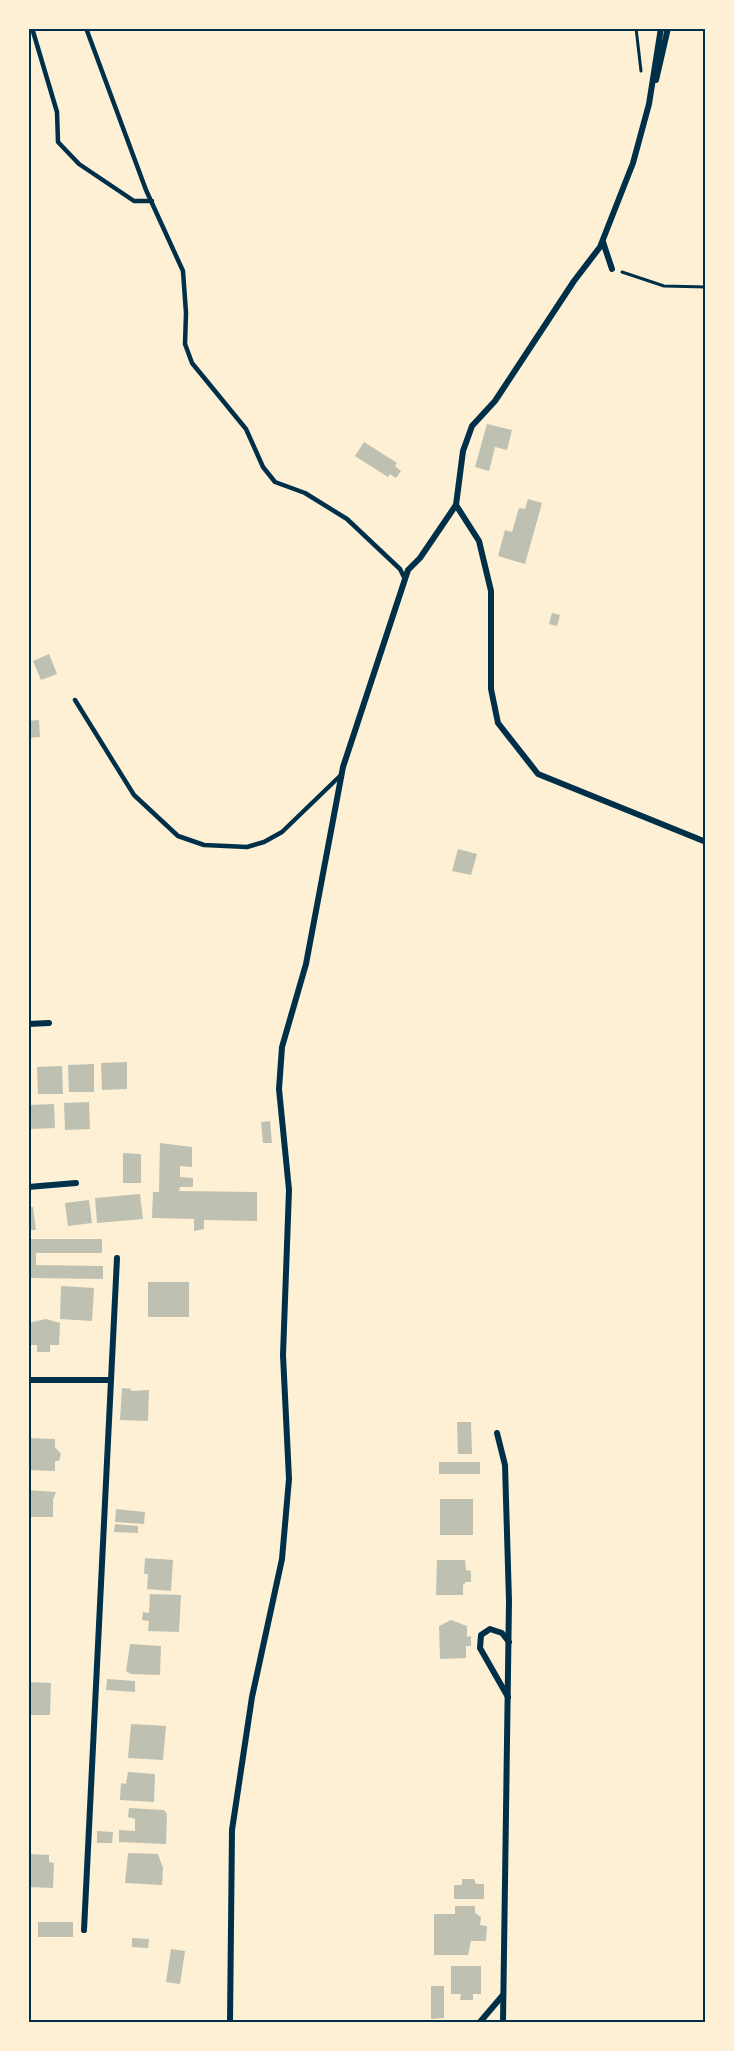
<svg xmlns="http://www.w3.org/2000/svg" width="734" height="2051" font-family="Ubuntu,sans-serif">
	<style>
		.building { fill: #bec0b2 }
		.lines { fill: none; stroke-linecap: round; stroke-linejoin: round }
		.path { stroke: #003049; stroke-width: 3 }
		.service { stroke: #003049; stroke-width: 4.5 }
		.minor { stroke: #003049; stroke-width: 6 }
		.neatline { fill: none; stroke: #003049; stroke-width: 2 }
	</style>
	<rect width="100%" height="100%" fill="#fdf0d5"/>
	<g class="building">
		<path d="M487,424l25,6 -5,20 -12,-3 -6,24 -14,-4z"/>
		<path d="M364,442l33,21 -2,3 6,5 -5,7 -6,-4 -2,3 -33,-21z"/>
		<path d="M528,499l14,4 -17,61 -27,-8 7,-26 7,2 7,-24 6,1z"/>
		<path d="M552,613l8,2 -3,11 -8,-2z"/>
		<path d="M49,654l8,20 -16,6 -8,-19z"/>
		<path d="M39,720l1,17 -12,1v-17z"/>
		<path d="M458,849l19,5 -6,21 -19,-4z"/>
		<path d="M127,1062v27l-25,1 -1,-27z"/>
		<path d="M94,1064v28h-25l-1,-27z"/>
		<path d="M62,1066l1,28h-25l-1,-27z"/>
		<path d="M89,1102l1,27 -25,1 -1,-27z"/>
		<path d="M54,1104l1,24 -24,1 -1,-24z"/>
		<path d="M270,1121l2,22h-9l-2,-21z"/>
		<path d="M160,1143l32,4v20l-12,-1v11l13,1v9h-13l-1,4 78,1v29l-53,-1v9l-10,2v-12l-42,-1 1,-26h6z"/>
		<path d="M123,1153l18,1v29h-18z"/>
		<path d="M140,1194l3,25 -46,4 -2,-25z"/>
		<path d="M89,1200l3,23 -24,3 -3,-23z"/>
		<path d="M28,1207h5l3,23h-8z"/>
		<path d="M30,1239h72v14h-66v12l67,1v13l-75,-1z"/>
		<rect x="148" y="1282" width="41" height="35"/>
		<path d="M61,1286l33,2 -2,33 -32,-2z"/>
		<path d="M46,1319l14,4 -1,22h-9v7h-13v-7h-9v-22z"/>
		<path d="M122,1388l9,1v2l18,-1 -1,31 -28,-1z"/>
		<path d="M457,1422h14l1,32h-14z"/>
		<path d="M28,1438l27,1v8l6,7 -2,7h-4v10l-27,-1z"/>
		<rect x="439" y="1462" width="41" height="12"/>
		<path d="M28,1490l28,2 -3,7v18h-25z"/>
		<rect x="440" y="1499" width="33" height="36"/>
		<path d="M116,1509l29,3 -1,12 -29,-2z"/>
		<path d="M115,1524l23,2v7l-24,-1z"/>
		<path d="M145,1558l28,2 -2,31 -24,-2 1,-15h-4z"/>
		<path d="M437,1560h28l1,10 5,1v11h-5l-3,3v10h-27z"/>
		<path d="M150,1594l31,1 -2,37 -31,-1 1,-10 -7,-1 1,-8 6,1z"/>
		<path d="M451,1620l16,6v11l4,-1v10h-5v12l-26,1 -1,-33z"/>
		<path d="M130,1644l31,2 -1,29 -29,-1 -5,-3z"/>
		<path d="M107,1679l28,2v11l-29,-2z"/>
		<path d="M28,1682l23,1 -1,32h-22z"/>
		<path d="M131,1724l35,2 -3,34 -35,-2z"/>
		<path d="M128,1772l27,2 -1,28 -34,-2 1,-17 5,1z"/>
		<path d="M129,1808l35,2 3,4 -1,30 -47,-2v-12l16,1v-12l-7,-2z"/>
		<path d="M97,1831l16,1 -1,11h-15z"/>
		<path d="M128,1853l30,1 5,14 -1,17 -37,-2z"/>
		<path d="M28,1854l21,1v7l5,1 -1,25 -25,-1z"/>
		<path d="M462,1879h12l2,5h8v15h-30v-14h8z"/>
		<path d="M455,1906h20v7l6,4 -1,8 7,1 -1,15h-15l-3,14h-34v-41h21z"/>
		<rect x="38" y="1922" width="35" height="15"/>
		<path d="M132,1938l17,1 -1,9 -16,-1z"/>
		<path d="M171,1949l14,2 -5,33 -14,-2z"/>
		<path d="M451,1966h30v28h-8v6h-13l1,-6h-10z"/>
		<path d="M431,1986h13v32l-13,1z"/>
	</g>
	<g class="lines">
		<g class="path">
			<path d="M636,28l5,43"/>
			<path d="M622,272l42,14 42,1"/>
		</g>
		<g class="service">
			<path d="M32,28l25,84 1,30 21,22 55,37h18"/>
			<path d="M86,28l60,162 37,81 3,42 -1,31 7,19 54,66 17,38 12,15 30,11 42,26 53,50 5,10"/>
			<path d="M75,700l59,95 44,41 26,9 43,2 17,-5 18,-10 58,-56"/>
		</g>
		<g class="minor">
			<path d="M656,80l12,-52"/>
			<path d="M603,242l9,27"/>
			<path d="M456,505l23,36 12,50v98l7,34 40,51 168,68"/>
			<path d="M28,1024l21,-1"/>
			<path d="M28,1187l48,-4"/>
			<path d="M28,1380h83"/>
			<path d="M497,1433l8,32 4,136 -6,421"/>
			<path d="M508,1697l-28,-49 1,-13 9,-6 12,4 7,9"/>
			<path d="M84,1930l33,-672"/>
			<path d="M230,2022l2,-192 20,-133 30,-138 7,-80 -6,-124 6,-165 -10,-101 3,-42 24,-83 37,-197 65,-197 12,-12 36,-53 7,-54 9,-25 23,-25 79,-120 26,-34 33,-84 16,-59 12,-76"/>
			<path d="M480,2022l23,-27"/>
		</g>
	</g>
	<rect width="734" height="2051" fill="none" stroke="#fdf0d5" stroke-width="60"/>
	<rect x="30" y="30" width="674" height="1991" class="neatline"/>
</svg>
